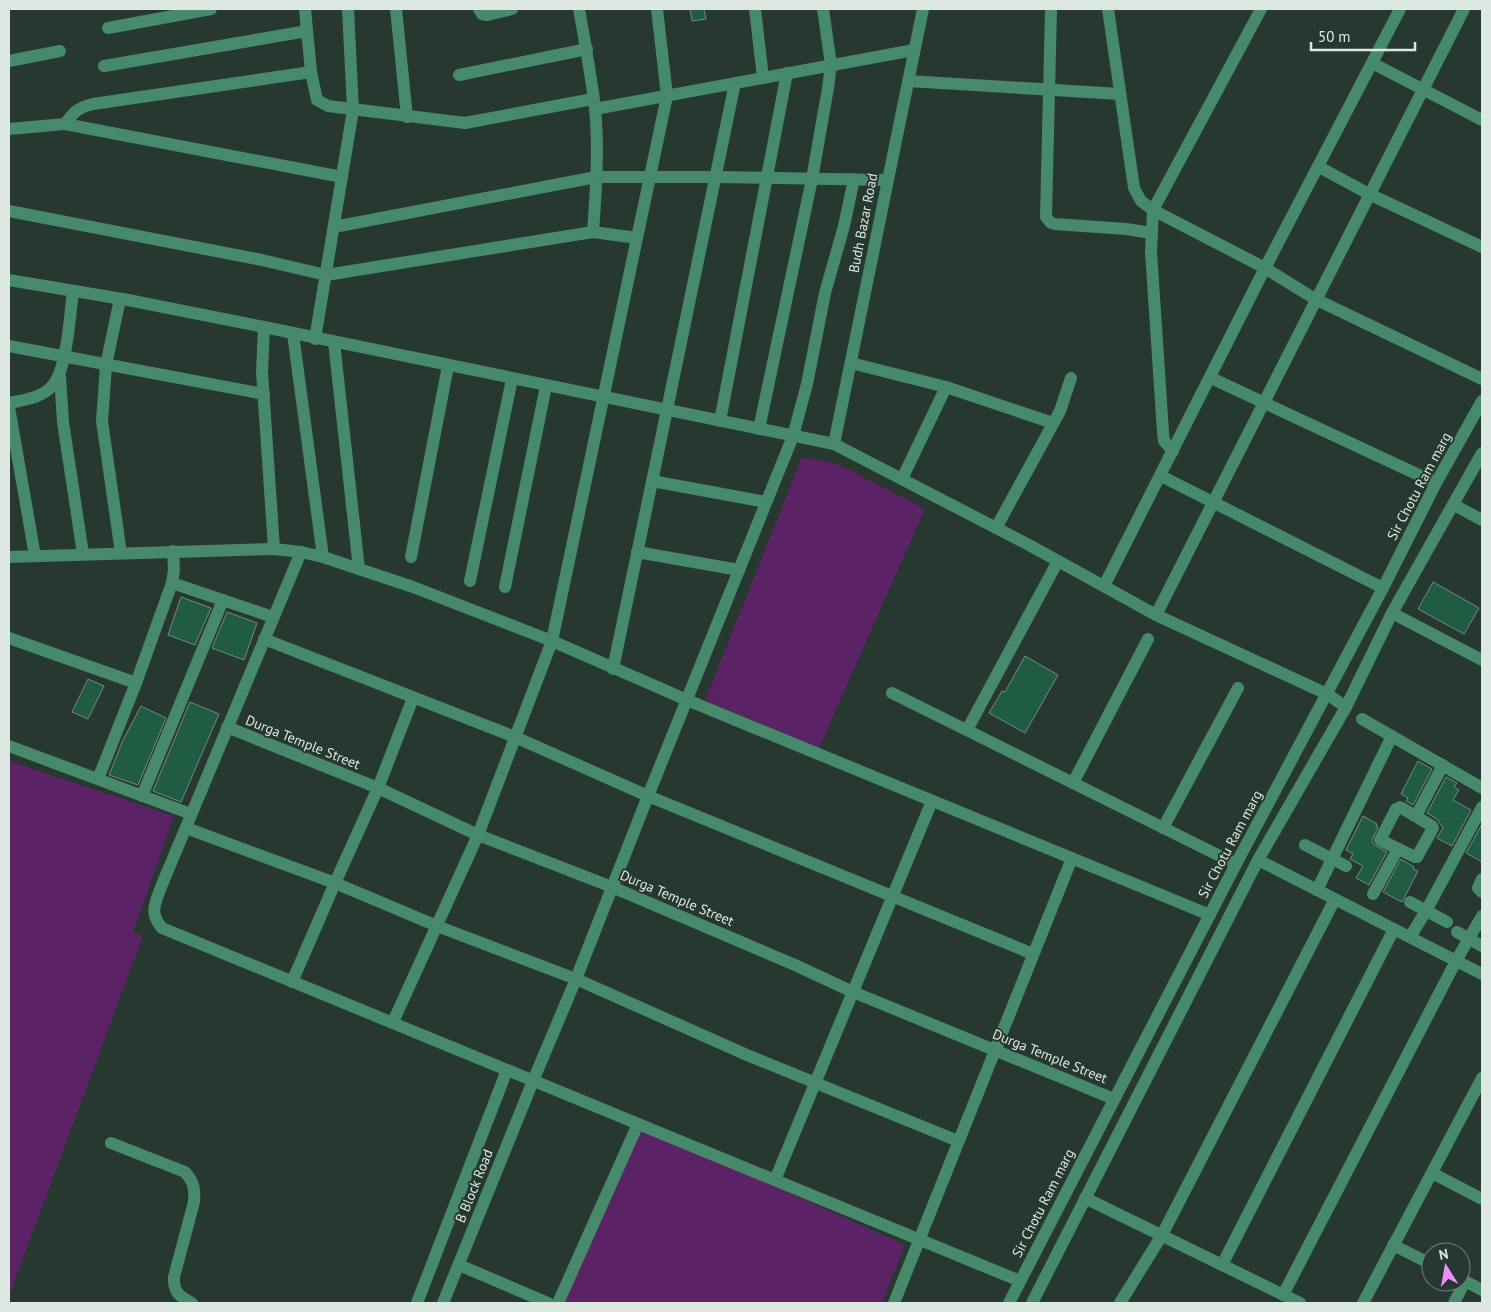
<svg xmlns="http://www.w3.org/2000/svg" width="1491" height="1312" font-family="'PT Sans',sans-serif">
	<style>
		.green { fill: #5c2266 }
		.building { fill: #205c43; stroke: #75897f }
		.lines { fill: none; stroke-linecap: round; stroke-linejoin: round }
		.minor { stroke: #46896b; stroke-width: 12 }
		.labels { text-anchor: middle; stroke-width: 4; stroke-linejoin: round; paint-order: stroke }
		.street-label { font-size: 14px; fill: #dde8e2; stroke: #273830 }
	</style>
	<rect width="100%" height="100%" fill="#273830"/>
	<g class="green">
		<path d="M802,457l36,7 87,45 -106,239 -114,-48z"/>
		<path d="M9,761l165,55 -41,116 10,4 -134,360z"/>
		<path d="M638,1124l267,121 -23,58h-324z"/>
	</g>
	<g class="building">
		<path d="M690,9h14l2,10 -14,2z"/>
		<path d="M1433,582l46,26 -15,26 -46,-25z"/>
		<path d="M181,597l30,11 -16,37 -27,-10z"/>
		<path d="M227,612l30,11 -13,37 -32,-12z"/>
		<path d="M1025,656l33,19 -33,58 -36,-20 13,-22 3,1z"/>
		<path d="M88,679l16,7 -16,33 -16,-7z"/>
		<path d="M190,702l29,12 -38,88 -28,-11z"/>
		<path d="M141,706l25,12 -28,67 -29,-10 14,-35z"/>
		<path d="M1418,761l14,8 -19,36 -7,-4 2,-3 -7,-4z"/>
		<path d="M1446,777l11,6 -3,4 5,3 -6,10 18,10 -19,36 -15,-8 6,-10 -6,-9 -10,-6z"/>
		<path d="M1363,816l14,8 -1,2 2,1 -6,13 1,4 14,8 -18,33 -13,-7 7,-12 -13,-7 3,-5 -7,-4z"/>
		<path d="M1482,824v38l-16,-9z"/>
		<path d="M1401,859l13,8 -1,2 5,2 -16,31 -19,-10z"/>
	</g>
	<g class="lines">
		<g class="minor">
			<path d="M305,9l6,63 6,28 11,6 137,17 128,-24"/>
			<path d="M396,9l11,108"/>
			<path d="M479,9l3,5 5,1 25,-6"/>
			<path d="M579,9c6,33 12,66 16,99 4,41 1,83 -2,124"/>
			<path d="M755,9l8,69"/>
			<path d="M1051,9l-5,208 5,6 4,1 71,5 25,4"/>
			<path d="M1108,9l26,179 7,13 12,9 -2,42 12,180 1,9 9,10"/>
			<path d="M1261,9l-108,201 112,58 50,31 167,80"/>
			<path d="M108,28l103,-19"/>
			<path d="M9,61l51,-10"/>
			<path d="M1372,63l110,57"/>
			<path d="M104,66l203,-35"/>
			<path d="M459,75l128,-26"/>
			<path d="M908,81l212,13"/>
			<path d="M595,109l319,-59"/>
			<path d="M65,124c9,-12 12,-16 28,-20l218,-32"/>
			<path d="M9,129l56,-5 277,53"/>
			<path d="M1319,167l50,27 113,53"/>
			<path d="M9,211l253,49 64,15 267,-43 44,6"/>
			<path d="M334,227l262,-50h120l171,3"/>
			<path d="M9,280l119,20 136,27 570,117 195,101 127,70 171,79 19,13"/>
			<path d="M120,299l-14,66 -4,56 19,132"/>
			<path d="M264,327l-2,45 12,177"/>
			<path d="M293,334l30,223"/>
			<path d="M315,339l38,-229 -5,-101"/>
			<path d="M334,342l25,227"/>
			<path d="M9,346l255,48"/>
			<path d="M851,363l95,24 107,36"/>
			<path d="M60,376l3,46 20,132"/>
			<path d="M1211,378l225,105"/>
			<path d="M9,403c14,-3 33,-5 43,-17 15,-15 18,-72 21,-95"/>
			<path d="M9,407l26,149"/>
			<path d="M720,421l67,-348"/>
			<path d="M759,429l53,-250 16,-91 3,-23 -8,-56"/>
			<path d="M834,444l89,-435"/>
			<path d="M1161,476l222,112"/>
			<path d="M902,479l44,-92"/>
			<path d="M652,481l114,21"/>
			<path d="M1454,505l28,15"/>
			<path d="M996,528l64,-117 11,-33"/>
			<path d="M301,552l-140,335c-6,17 -12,26 1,41l858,353"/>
			<path d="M637,552l102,18"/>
			<path d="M9,557l265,-8 27,3 22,5 90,30 139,54 135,59 523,215"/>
			<path d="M411,557l37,-191"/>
			<path d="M470,581l42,-202"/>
			<path d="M172,583l101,34"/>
			<path d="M1104,586l161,-318 135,-259"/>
			<path d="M505,587l41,-201"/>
			<path d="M1392,613l90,47"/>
			<path d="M1156,615l308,-606"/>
			<path d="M9,638l127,45 -38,96"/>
			<path d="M264,639l251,98 133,59 385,158"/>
			<path d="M613,669l122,-586"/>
			<path d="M136,683l36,-100 2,-13 -1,-19"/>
			<path d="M892,693l344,171"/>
			<path d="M1362,719l120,69"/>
			<path d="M227,727l151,61 100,47 134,52 183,78 58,27 261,107"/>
			<path d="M967,730l91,-169"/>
			<path d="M9,746l182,68"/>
			<path d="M1073,783l75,-144"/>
			<path d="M142,796l81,-196"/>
			<path d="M1400,807l32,19 1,2 -16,29h-2l-35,-17 16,-31z"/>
			<path d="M1416,816l27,-51"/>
			<path d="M186,828l149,55 102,43 139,53 171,76 211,86"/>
			<path d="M1163,828l75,-140"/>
			<path d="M1305,845l41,21"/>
			<path d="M1258,860l224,114"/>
			<path d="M1482,879l-4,9 4,4"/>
			<path d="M1317,890l75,-154"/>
			<path d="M1373,894l25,-45"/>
			<path d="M1410,902l37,20"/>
			<path d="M1457,932l25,14"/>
			<path d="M1410,937l16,-26 56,-104"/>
			<path d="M292,982l43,-99 43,-95 35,-90"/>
			<path d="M393,1022l85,-187 74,-194 115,-545 -10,-87"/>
			<path d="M111,1143l74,29c9,10 10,17 9,30l-20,75c-1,15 6,20 18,26"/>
			<path d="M1432,1173l50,26"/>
			<path d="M775,1180l157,-379"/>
			<path d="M1085,1198l215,105"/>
			<path d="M1393,1245l38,19"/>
			<path d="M459,1265l89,38"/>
			<path d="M1222,1265l172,-336"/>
			<path d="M1461,1279l21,11"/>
			<path d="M1283,1295l173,-334 26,-45"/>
			<path d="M417,1303l90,-233"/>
			<path d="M443,1303l90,-222 43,-102 72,-183 145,-360 14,-52 18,-91 19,-67 10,-47"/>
			<path d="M558,1303l80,-179"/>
			<path d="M894,1303l178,-445"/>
			<path d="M1009,1303l227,-439 147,-276 53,-105 46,-82"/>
			<path d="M1032,1303l226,-443 88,-153 46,-94 90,-160"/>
			<path d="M1120,1303l42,-68 173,-336"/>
			<path d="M1363,1303l119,-225"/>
			<path d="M1454,1303l11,-22"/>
		</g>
	</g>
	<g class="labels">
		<g class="street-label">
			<text transform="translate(863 223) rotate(-79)" y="5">Budh Bazar Road</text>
			<text transform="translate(1419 486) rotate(-62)" y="5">Sir Chotu Ram marg</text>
			<text transform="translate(303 742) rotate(22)" y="5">Durga Temple Street</text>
			<text transform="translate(1230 844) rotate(-62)" y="5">Sir Chotu Ram marg</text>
			<text transform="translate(677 898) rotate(23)" y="5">Durga Temple Street</text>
			<text transform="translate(1050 1056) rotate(22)" y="5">Durga Temple Street</text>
			<text transform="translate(474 1186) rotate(-68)" y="5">B Block Road</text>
			<text transform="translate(1043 1203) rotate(-63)" y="5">Sir Chotu Ram marg</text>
		</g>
	</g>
	<rect width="1491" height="1312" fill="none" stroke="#dde8e2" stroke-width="20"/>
	<g transform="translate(1446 1267) rotate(349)"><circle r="24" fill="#273830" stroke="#707e77"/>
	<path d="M0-4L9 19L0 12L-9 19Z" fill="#eb8dfc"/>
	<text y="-8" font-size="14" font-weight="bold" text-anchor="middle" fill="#dde8e2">N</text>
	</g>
	<path d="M1311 42v8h104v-8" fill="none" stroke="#dde8e2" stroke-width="2.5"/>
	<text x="1318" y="42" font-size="15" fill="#dde8e2" stroke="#273830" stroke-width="4" paint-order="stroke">50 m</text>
</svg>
